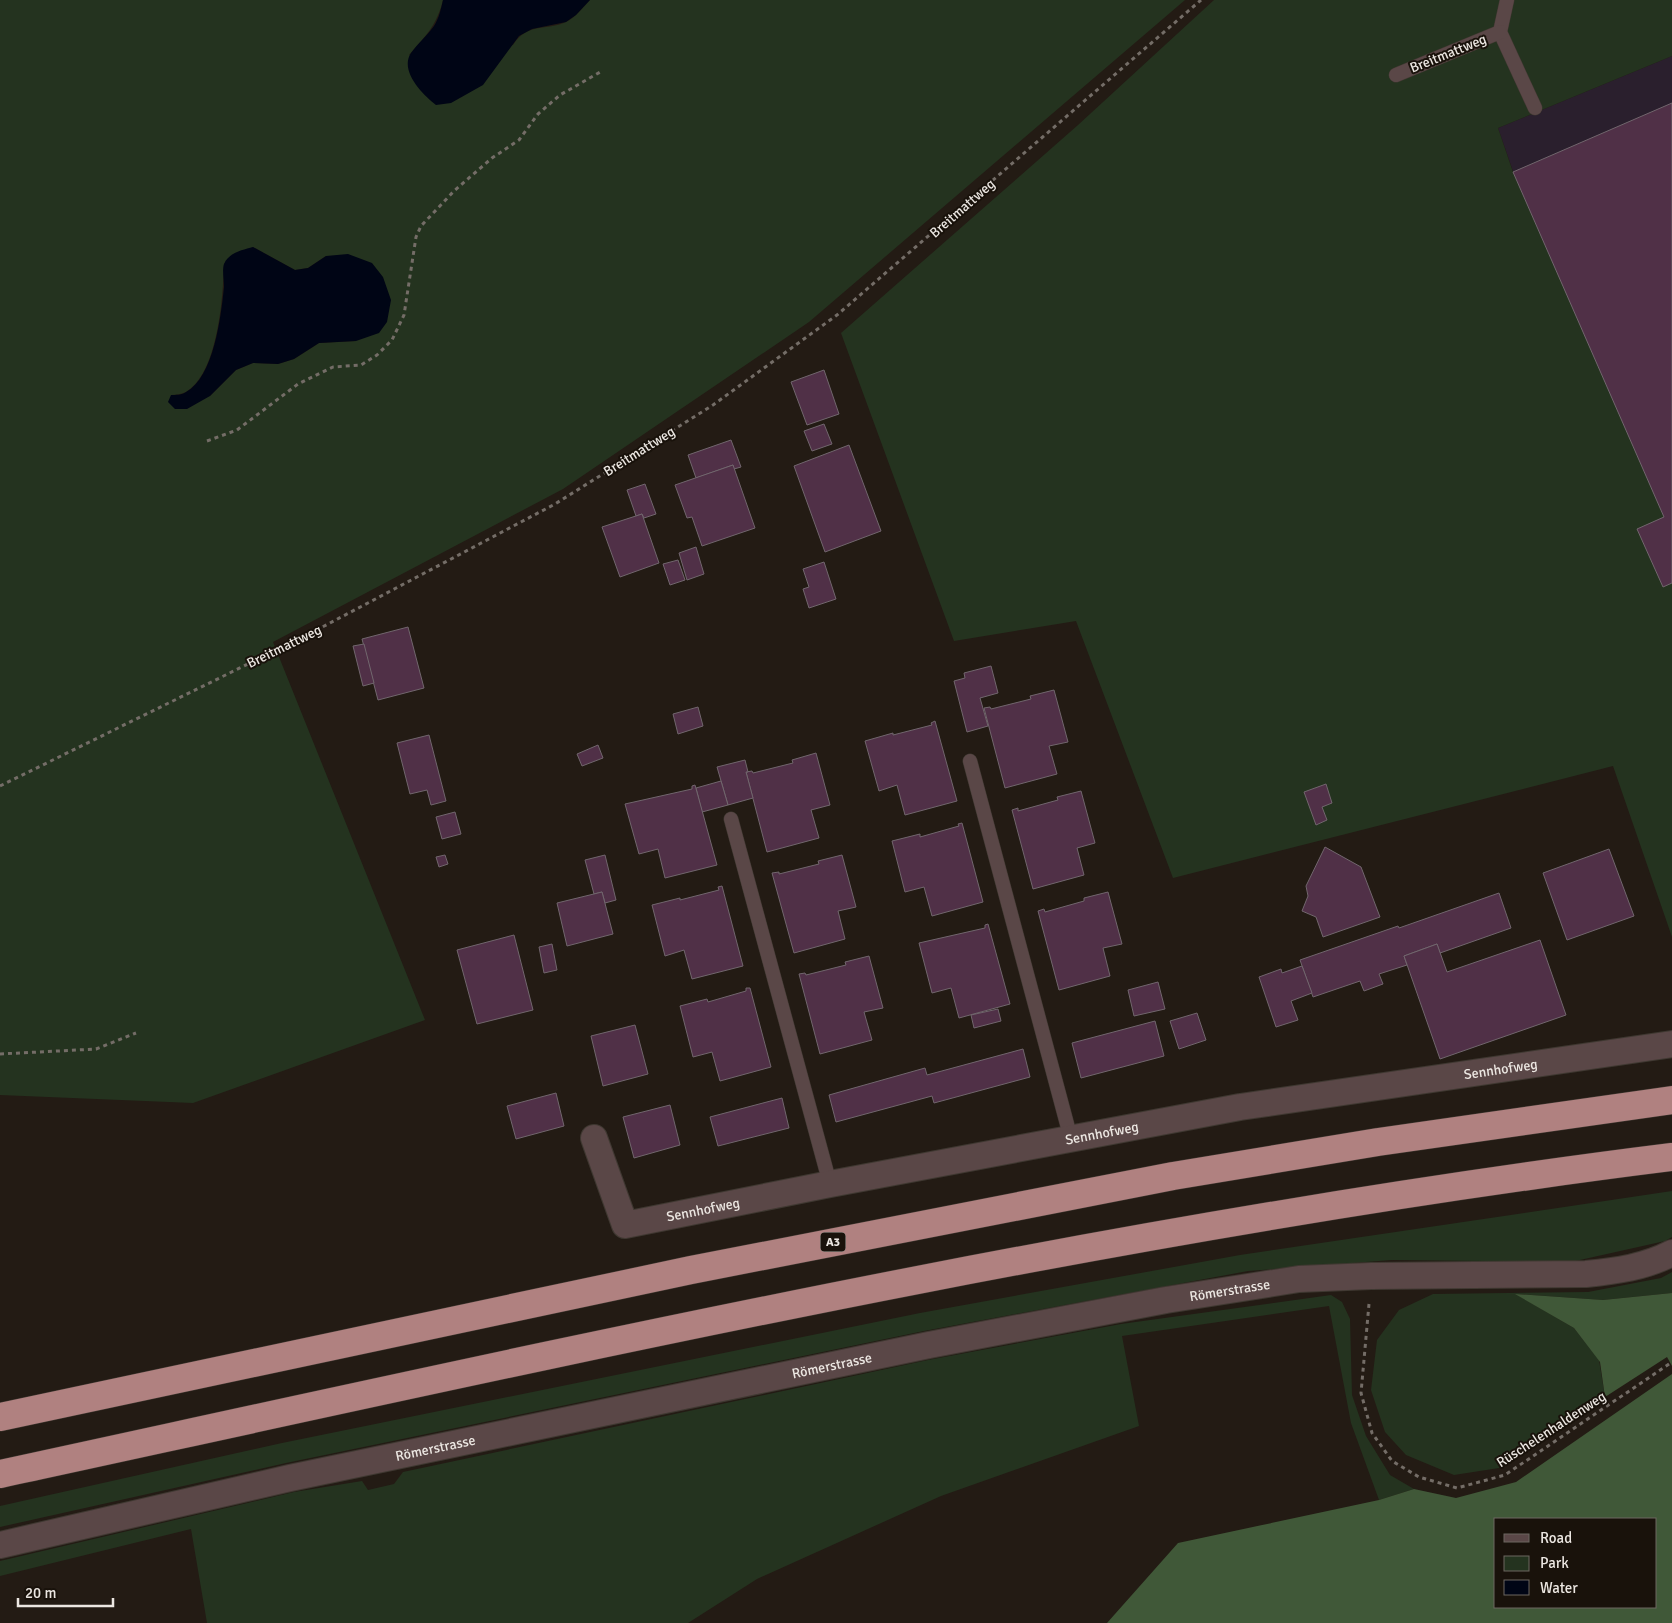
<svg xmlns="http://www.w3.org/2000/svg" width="1672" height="1623" font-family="Signika,sans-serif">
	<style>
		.industrial { fill: #2a1f2d }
		.green { fill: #24331f; fill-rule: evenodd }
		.forest { fill: #405838; fill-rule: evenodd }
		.water { fill: #000515 }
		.building { fill: #503047; stroke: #71666d }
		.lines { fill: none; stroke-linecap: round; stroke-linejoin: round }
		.service-casing { stroke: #3f3831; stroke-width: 15 }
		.minor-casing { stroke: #3f3831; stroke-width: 28 }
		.motorway-casing { stroke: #3f3831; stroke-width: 29 }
		.path { stroke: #746d67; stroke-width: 3; stroke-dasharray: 4 4; stroke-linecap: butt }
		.service { stroke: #5a4747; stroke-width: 14 }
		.minor { stroke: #5a4747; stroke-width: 26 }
		.motorway { stroke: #b08180; stroke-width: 28 }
		.labels { text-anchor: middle; stroke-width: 4; stroke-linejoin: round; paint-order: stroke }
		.shield { fill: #19120b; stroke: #ada7a2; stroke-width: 1 }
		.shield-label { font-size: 12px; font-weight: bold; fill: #ece7e2 }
		.street-label { font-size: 14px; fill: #ece7e2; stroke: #19120b }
	</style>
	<rect width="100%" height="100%" fill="#231b14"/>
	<path class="industrial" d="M1672,56v527l-9,4 -26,-58 -139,-401z"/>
	<g class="green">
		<path d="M0,0h443c-6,25 -18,37 -34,55l104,-10c15,-23 33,-14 53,-23 10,-5 17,-15 24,-22h595l-376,322 -246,167 -290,153 152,378 -232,83 -193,-8zM253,247l42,23 13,-2 18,-12 30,85 -37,2 -25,16 -16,5 -25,-1 -17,7 -26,26 -39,-1c5,0 11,-1 15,-3 32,-19 37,-94 38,-128z"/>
		<path d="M1214,0h458v56l-174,72 15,44 151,345 -26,12 25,57 9,-3v354l-59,-171 -440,112 -97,-257 -122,20 -113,-308 237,-208z"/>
		<path d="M1672,1191v46l-7,4 -94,21 -179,-2 -144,11 -324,60 -638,132 -286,64v-21l282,-63 638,-130 320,-58z"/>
		<path d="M1672,1272v21l-69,7 -87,-6 58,34 25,32 6,37 -106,71 -45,7 -48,-20 -21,-23 -14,-42 6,-50 22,-30 34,-16 155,-2 73,-14z"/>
		<path d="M1331,1295l11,7 8,17 2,76 14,41 24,39 24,14 -35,11 -28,-77 -22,-117 -207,30 17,90 -198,70 -184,83 -69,44h-481l-16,-94 -191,47v-15l294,-69 68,-11 6,9 26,-6 9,-12 525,-112 193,-36z"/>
	</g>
	<g class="forest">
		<path d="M1672,1293v73l-5,-9 -62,40 -5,-35 -26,-34 -59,-34 88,6z"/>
		<path d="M1672,1374v249h-565l71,-80 201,-43 35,-11 42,9 60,-16zM1656,1519v88h-160v-88z"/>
	</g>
	<g class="water">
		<path d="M443,0h147l-14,15 -10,7 -34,7 -13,7 -36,49 -32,18 -15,2c-13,-10 -37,-34 -25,-52 7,-10 16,-17 23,-27 5,-8 7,-17 9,-26z"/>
		<path d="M253,247l42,23 13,-2 18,-12 22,-2 24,9 11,14 8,23 -4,22 -8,11 -23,8 -37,2 -25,16 -16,5 -25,-1 -17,7 -26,26 -23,13h-12l-7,-7 3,-7c5,0 11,0 15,-3 28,-15 35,-76 38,-105 0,-7 -2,-17 0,-23 5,-12 19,-14 29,-17z"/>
	</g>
	<g class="building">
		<path d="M1672,103v480l-9,4 -26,-58 27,-12 -151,-345z"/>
		<path d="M824,370l15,44 -32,11 -16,-43z"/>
		<path d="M824,424l8,20 -20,7 -8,-20z"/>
		<path d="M731,440l10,27 -7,2 -1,-4 -37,13 -8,-23z"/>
		<path d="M849,445l32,86 -56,21 -31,-86z"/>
		<path d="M733,465l22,63 -53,18 -10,-29 -5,1 -12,-33z"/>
		<path d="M645,484l11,30 -12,4 -2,-4 -6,2 -9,-26z"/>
		<path d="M642,514l17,49 -39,14 -18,-50z"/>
		<path d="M696,547l8,27 -17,6 -8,-27z"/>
		<path d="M678,560l7,20 -15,5 -7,-21z"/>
		<path d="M824,562l12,37 -27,9 -6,-19 6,-2 -6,-18z"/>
		<path d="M408,627l16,61 -46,12 -16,-61z"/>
		<path d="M364,644l10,39 -11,3 -10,-40z"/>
		<path d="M991,666l7,27 -18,5 8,28 -21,6 -13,-51 11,-3 -1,-5z"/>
		<path d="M1054,690l14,52 -19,4 8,28 -52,14 -21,-80 6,-1 1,2 40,-10 -1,-3z"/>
		<path d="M698,707l5,19 -25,8 -5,-20z"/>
		<path d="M935,721l22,80 -52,14 -8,-30 -18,6 -14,-50 28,-8v2l39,-10 -1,-2z"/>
		<path d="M429,735l17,66 -15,4 -4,-15 -17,4 -13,-51z"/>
		<path d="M598,745l5,13 -21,8 -5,-12z"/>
		<path d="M816,753l14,52 -19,5 8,28 -52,14 -21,-80 6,-1 1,2 40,-10 -1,-3z"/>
		<path d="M745,760l3,12h-2l7,26 -25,7 -11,-38z"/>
		<path d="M721,781l7,24 -26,7 -6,-24z"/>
		<path d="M1326,784l6,19 -10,4 5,13 -11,5 -12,-33z"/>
		<path d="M695,785l22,80 -52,13 -7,-29 -19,5 -14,-50 67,-15v-3z"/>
		<path d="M1081,791l14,52 -18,5 7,27 -51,14 -21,-79 6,-2v3l40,-11 -1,-3z"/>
		<path d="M455,812l6,22 -19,5 -6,-22z"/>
		<path d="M962,823l21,79 -51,14 -8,-29 -19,5 -13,-51 28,-7v3l39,-11 -1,-2z"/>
		<path d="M1325,847l36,20 19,50 -57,20 -7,-20 -14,-6 6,-15 -2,-10z"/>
		<path d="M1609,849l25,67 -67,24 -24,-67z"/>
		<path d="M445,855l3,9 -9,3 -3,-10z"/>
		<path d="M605,855l11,45 -11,3 -3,-11 -8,2 -9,-34z"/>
		<path d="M842,855l14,52 -18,4 7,28 -51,14 -22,-80 7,-1v2l40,-10 -1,-3z"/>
		<path d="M722,886l21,80 -51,13 -8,-29 -19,6 -13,-51 28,-7v2l39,-10 -1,-3z"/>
		<path d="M602,892l11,42 -46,12 -10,-43z"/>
		<path d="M1108,892l14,52 -19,4 7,28 -51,14 -21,-79 6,-2 1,3 39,-11v-3z"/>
		<path d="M1499,893l12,35 -71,25 -3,-9 -33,12 3,9 -28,9 4,10 -19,7 -4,-10 -47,16 -13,-37 98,-34 1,2z"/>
		<path d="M988,924l22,80 -51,14 -8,-30 -19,5 -13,-50 66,-15v-3z"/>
		<path d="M514,935l19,75 -56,14 -20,-74z"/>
		<path d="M1540,940l26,75 -126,44 -36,-103 33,-12 10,28z"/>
		<path d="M552,944l5,26 -13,3 -5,-26z"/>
		<path d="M869,956l14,52 -19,4 8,28 -52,14 -21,-80 6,-1 1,2 40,-10 -1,-3z"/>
		<path d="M1302,966l10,27 -21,8 7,19 -22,7 -17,-50 22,-8 1,4z"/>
		<path d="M1158,982l7,27 -31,7 -6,-26z"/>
		<path d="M746,988h4l21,79 -51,14 -8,-29 -19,5 -13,-51 27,-7 1,3 38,-11z"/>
		<path d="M998,1009l3,12 -27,7 -3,-13z"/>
		<path d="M1197,1013l9,27 -27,9 -9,-28z"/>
		<path d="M1155,1021l9,35 -83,22 -9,-35z"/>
		<path d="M635,1025l13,49 -45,12 -12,-50z"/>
		<path d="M1023,1049l7,28 -96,26 -2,-7 -96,26 -7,-27 96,-27 2,7z"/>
		<path d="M556,1093l8,33 -48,13 -9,-33z"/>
		<path d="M782,1098l7,30 -71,18 -8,-29z"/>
		<path d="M670,1105l10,40 -46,13 -11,-41z"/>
	</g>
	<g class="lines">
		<defs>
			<g id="service">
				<path d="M1507,0l-7,32 35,76"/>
				<path d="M1396,75l104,-43"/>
				<path d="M970,761l101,378"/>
				<path d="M731,819l99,365"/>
			</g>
			<g id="minor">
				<path id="s1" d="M594,1138l31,87 205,-41 410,-77 432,-63"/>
				<path id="s2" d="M0,1545l290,-67 639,-133 237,-45 133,-21 72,-3 215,-2c31,-3 59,-7 86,-21"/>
			</g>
			<g id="motorway">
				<path d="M0,1417l691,-147 482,-94 205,-34 294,-42"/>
				<path d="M0,1474c554,-120 1109,-247 1672,-317"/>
			</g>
		</defs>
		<use href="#service" class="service-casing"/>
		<use href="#minor" class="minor-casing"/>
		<use href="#motorway" class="motorway-casing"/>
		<g class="path">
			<path d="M207,441l30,-11 61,-46 35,-17 28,-2 16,-10 15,-15 12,-25 12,-78 5,-11 33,-35 38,-33 27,-18 19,-26 22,-19 42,-24"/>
			<path d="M0,786l313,-154 242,-128 158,-99 124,-90 364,-315"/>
			<path d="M0,1054l96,-5 40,-16"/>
			<path d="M1369,1304l-8,89 11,40 20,28 27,16 38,11 48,-13 167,-113"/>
		</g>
		<use href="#service" class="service"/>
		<use href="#minor" class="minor"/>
		<use href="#motorway" class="motorway"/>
	</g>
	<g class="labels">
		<rect class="shield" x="820.5" y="1232.5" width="25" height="19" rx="4"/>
		<g class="shield-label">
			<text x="833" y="1246">A3</text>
		</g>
		<g class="street-label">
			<text transform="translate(1448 53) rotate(-22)" y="5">Breitmattweg</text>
			<text transform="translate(962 208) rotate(-41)" y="5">Breitmattweg</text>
			<text transform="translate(639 451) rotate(-32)" y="5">Breitmattweg</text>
			<text transform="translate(284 646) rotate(-26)" y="5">Breitmattweg</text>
			<text dy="5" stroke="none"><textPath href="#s1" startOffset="982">Sennhofweg</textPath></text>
			<text dy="5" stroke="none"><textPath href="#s1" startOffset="578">Sennhofweg</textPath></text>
			<text dy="5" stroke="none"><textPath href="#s1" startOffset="172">Sennhofweg</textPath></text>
			<text dy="5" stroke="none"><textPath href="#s2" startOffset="1256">Römerstrasse</textPath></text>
			<text dy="5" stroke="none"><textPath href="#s2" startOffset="851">Römerstrasse</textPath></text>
			<text transform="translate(1551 1429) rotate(-33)" y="5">Rüschelenhaldenweg</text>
			<text dy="5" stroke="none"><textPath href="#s2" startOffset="446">Römerstrasse</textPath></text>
		</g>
	</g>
	<rect x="1494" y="1518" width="162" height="90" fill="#19120b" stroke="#6d6761"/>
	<rect x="1504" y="1534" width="25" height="8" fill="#5a4747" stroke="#6d6761"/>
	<text x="1540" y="1543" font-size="15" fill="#ece7e2">Road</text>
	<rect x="1504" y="1556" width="25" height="15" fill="#24331f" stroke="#6d6761"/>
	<text x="1540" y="1568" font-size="15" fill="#ece7e2">Park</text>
	<rect x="1504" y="1580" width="25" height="15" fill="#000515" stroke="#6d6761"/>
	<text x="1540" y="1593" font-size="15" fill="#ece7e2">Water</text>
	<path d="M18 1598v8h95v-8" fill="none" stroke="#ece7e2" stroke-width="2.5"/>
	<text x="25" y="1598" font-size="15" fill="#ece7e2" stroke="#19120b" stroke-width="4" paint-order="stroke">20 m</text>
</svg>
